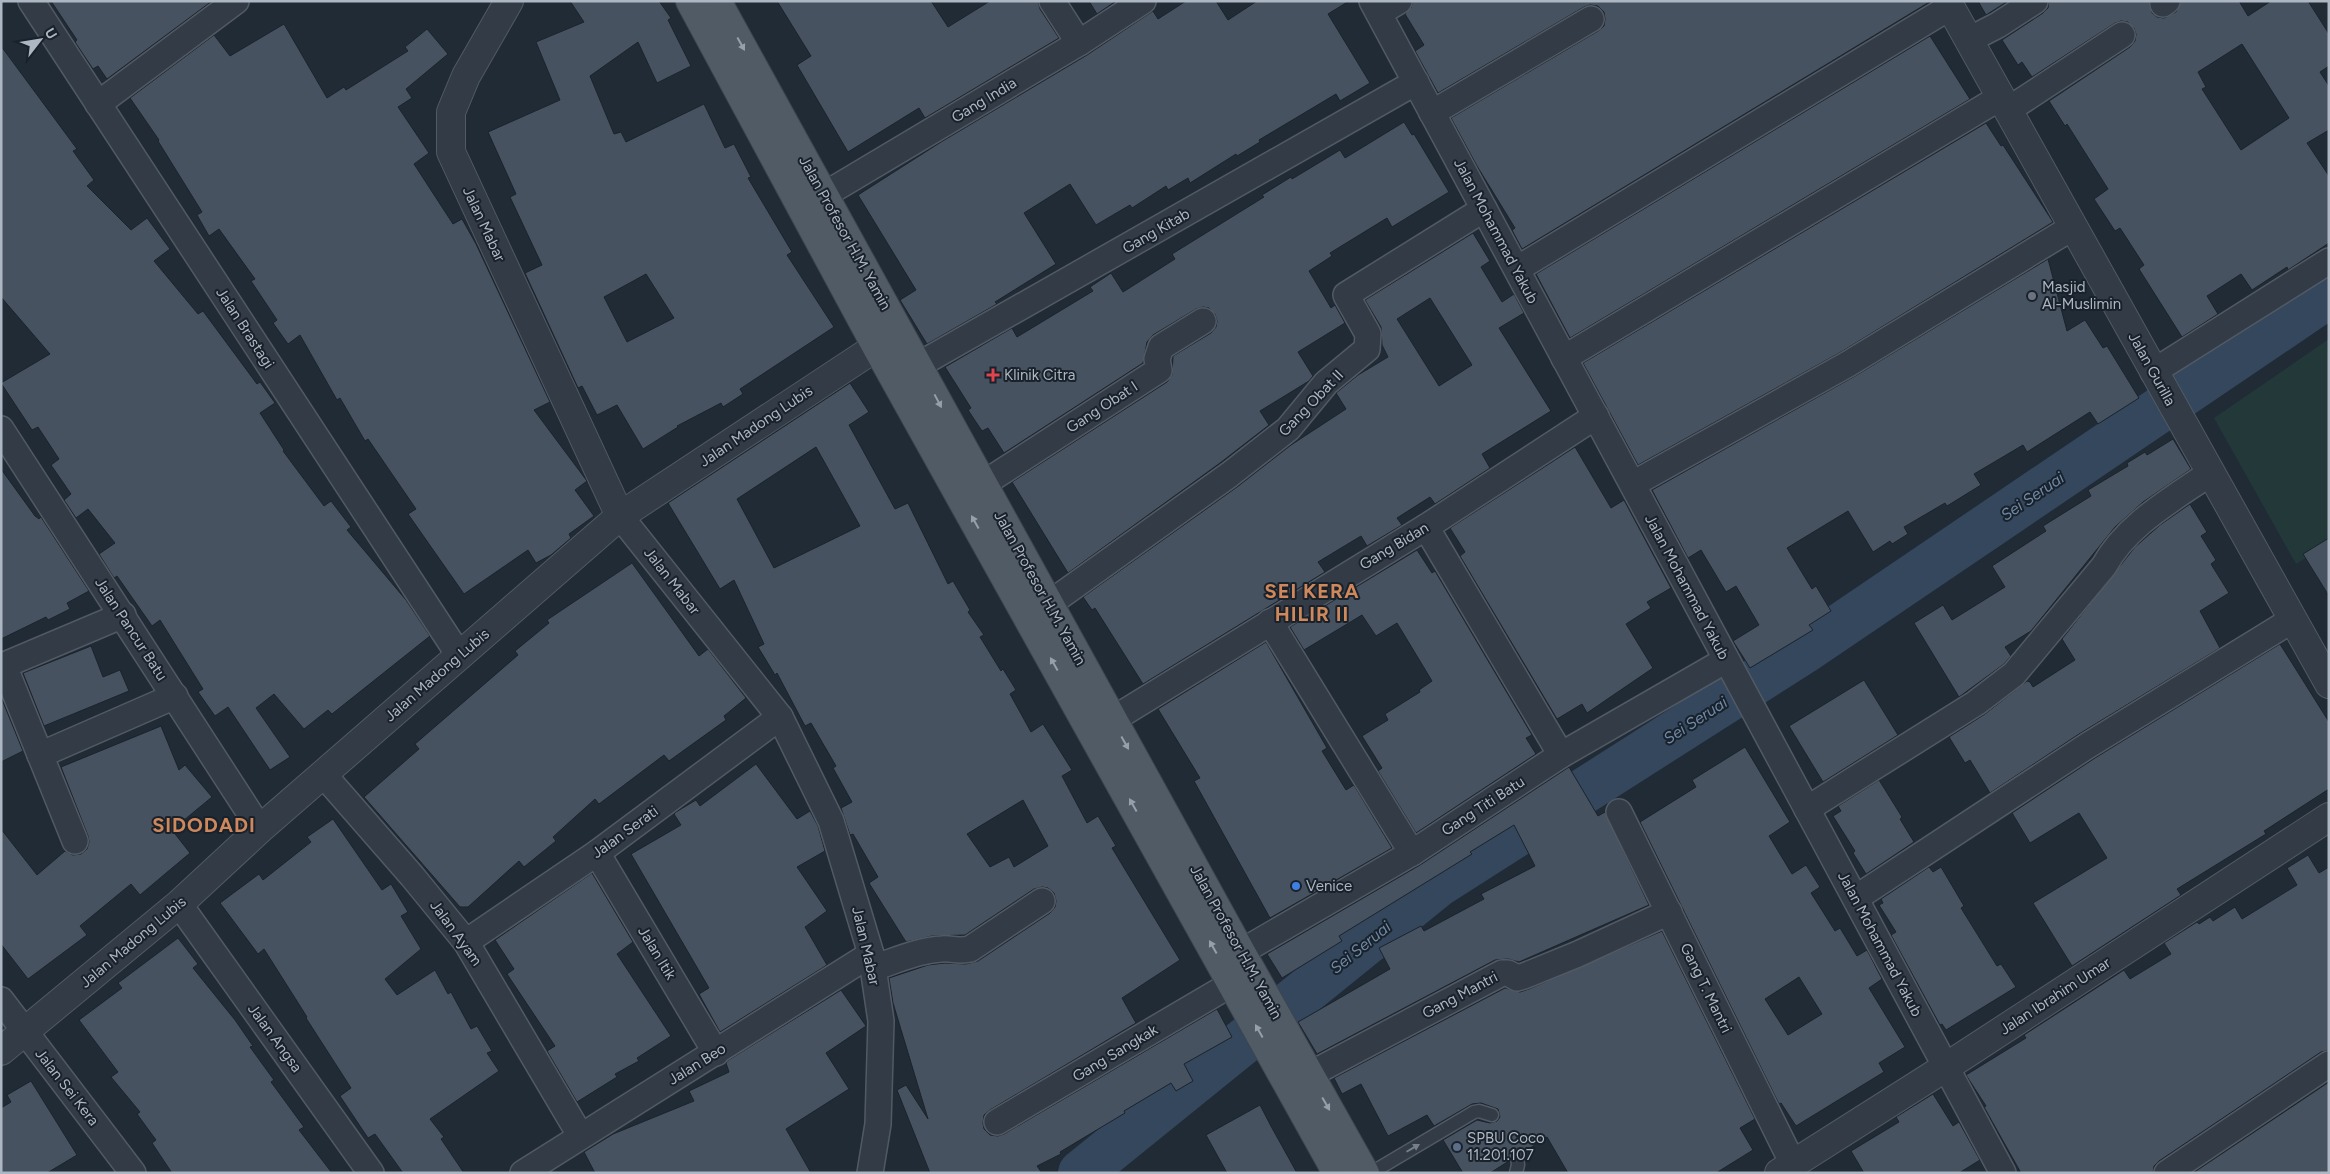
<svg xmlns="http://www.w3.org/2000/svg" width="2330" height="1174" font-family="Figtree,sans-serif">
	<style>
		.green { fill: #233838 }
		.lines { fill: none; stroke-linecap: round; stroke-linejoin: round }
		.river { stroke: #34475d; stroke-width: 46 }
		.building { fill: #465260; stroke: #1b232d; fill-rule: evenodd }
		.service-casing { stroke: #515a64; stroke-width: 15 }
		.minor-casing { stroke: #515a64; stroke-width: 28 }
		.tertiary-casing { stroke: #515a64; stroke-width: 30 }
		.primary-casing { stroke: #3d4550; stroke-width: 30 }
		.service { stroke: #333c46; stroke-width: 12 }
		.minor { stroke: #333c46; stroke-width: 25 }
		.tertiary { stroke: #333c46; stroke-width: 28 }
		.primary { stroke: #515b66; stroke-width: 28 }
		.oneway { fill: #96a0ac }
		.oneway2 { fill: #76808b }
		.worship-dot { fill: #6b7280; stroke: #19212b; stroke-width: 2 }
		.health-dot { fill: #e0444e; stroke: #19212b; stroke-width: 2 }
		.shop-dot { fill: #3f7fe0; stroke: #19212b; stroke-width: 2 }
		.service-dot { fill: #5c6f8a; stroke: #19212b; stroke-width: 2 }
		.labels { text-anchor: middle; stroke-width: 4; stroke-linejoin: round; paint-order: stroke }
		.street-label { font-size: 15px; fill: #adb7c3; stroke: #19212b }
		.poi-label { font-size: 15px; fill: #adb7c3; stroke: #19212b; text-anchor: start }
		.water-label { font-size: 16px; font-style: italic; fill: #6f8aa7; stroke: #19212b }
		.district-label { font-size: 20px; font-weight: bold; letter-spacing: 1px; fill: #cf885c; stroke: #19212b }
	</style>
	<rect width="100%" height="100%" fill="#202b36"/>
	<path class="green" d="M2329,339v205l-33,20 -82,-146z"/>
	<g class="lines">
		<path class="river" d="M1081,1173l357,-289 370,-236 521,-353"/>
	</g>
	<g class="building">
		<path d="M51,1h161l-105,78 -9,-13 -5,3 -18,-27 2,-2z"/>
		<path d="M570,1h89l12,17 -3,2 23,46 -34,17 -19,-41 -48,34 24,58 7,-2 5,10 78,-38 21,44 9,-4 17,33 -3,1 44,74 -5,3 47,72 -94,62 3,5 -20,13 -2,-4 -44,23 1,1 -35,22 -26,-44 -20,10 -15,-29 -4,2 -53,-115 17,-8 -32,-68 6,-3 -28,-62 72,-32 -24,-58 48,-20zM646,274l28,44 -47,24 -23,-45z"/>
		<path d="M777,1h154l17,26 42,-26h48l2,8 19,29 -134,80 -6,-10 -71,44 -51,-87 14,-9z"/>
		<path d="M1089,1h27l-19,13z"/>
		<path d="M1186,1h30l12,19 29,-19h92l-21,13 42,69 -30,18 -4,-7 -77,46 1,2 -23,14 -1,-2 -46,29 -2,-5 -20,12 -2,-4 -34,22 -2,-3 -34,20 -26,-41 -46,29 32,51 -61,38 2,2 -70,40 -27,-44 16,-10 -58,-95 83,-53 146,-87 66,-44 5,8z"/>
		<path d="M1413,1h518l-409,248 -10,-19 3,-2 -38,-62 -26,-48 147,-87 6,-5 1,-7 -1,-7 -6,-6 -8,-1 -6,2 -146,86 -23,-42 9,-6 -19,-31 6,-6z"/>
		<path d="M1978,1h30l-22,14z"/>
		<path d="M2049,1h100l3,12 5,4 7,1 12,-6 5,-11h58l9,15 23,-15h37l21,33v32l-9,6 9,14v44l-22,13 22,33v67l-41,27 -1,-3 -35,23 -11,-16 -34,22 11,18 -36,23 -43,-68 5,-4 -24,-37 -5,3 -21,-32 14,-10 -41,-65 -2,2 -16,-25 81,-54 5,-6 1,-7 -2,-6 -6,-6 -7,-1 -6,2 -83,54 -10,-15 -4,3 -16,-25 41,-27 5,-5zM2242,44l47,74 -48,32 -39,-61 4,-2 -8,-15z"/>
		<path d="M284,24l43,74 17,-11 2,3 62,-39 -3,-4 22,-18 21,25 -42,35 6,9 -14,9 31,46 -15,11 39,60 9,-5 14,25 74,158 -16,8 53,71 -12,9 19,26 -25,18 2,4 -20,17 -15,8 -8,-13 -64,44 -56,-80 8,-5 -48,-70 -3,2 -25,-43 -3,2 -37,-65 -12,9 -15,-21 4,-3 -26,-39 4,-2 -36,-50 -10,7 -12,-21 5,-3 -44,-71 1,-1 -29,-42 84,-63 16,21z"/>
		<path d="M1930,36l40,63 -400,239 -34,-64z"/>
		<path d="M1,46l76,103 -4,2 21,29 -7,6 44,44 16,-12 23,31 -16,12 44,53 5,-3 54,73 3,-2 15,21 -15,10 24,37 -1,1 41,55 7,-5 20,26 -4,3 59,70 24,36 -98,78 -4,-4 -24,19 -30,-35 -18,14 34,49 -20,13 -42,-63 -13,9 -17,-24 5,-3 -43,-69 -8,6 -35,-50 -3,2 -15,-24 16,-11 -27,-34 -12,9 -12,-18 7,-6 -20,-29 8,-6 -21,-32 -6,3 -31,-47 49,-29 -49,-57z"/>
		<path d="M1404,122l8,13 2,-1 35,58 -57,35 -5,-9 -57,35 2,3 -23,15 22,37 4,-3 10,18 -47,29 15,24 -4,5 -49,30 9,14 -49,38 -152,110 -56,-91 155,-100 5,-7 1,-19 38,-23 5,-6 1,-6 -2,-7 -6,-6 -6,-1 -7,2 -43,26 -6,7 -4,21 -139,90 -16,-25 -6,3 -14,-21 3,-2 -26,-41 67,-39 5,9 76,-46 -3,-4 21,-14 12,19 52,-33 -3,-5 92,-57 -2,-2 29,-18 1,2 48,-29 5,8z"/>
		<path d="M1986,123l15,23 2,-1 50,77 -212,130 -203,113 -55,-102z"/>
		<path d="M1473,233l17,28 -9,6 21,35 12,-8 10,19 -25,15 52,83 -69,43 8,14 -55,36 -5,-7 -33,21 5,7 -35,21 -6,-10 -43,26 7,10 -182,112 -48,-76 -3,2 -9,-13 154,-110 54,-42 55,-36 -10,-16 22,-18 30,-18 -6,-12 -1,-18 -16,-27zM1430,298l42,67 -33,21 -42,-67z"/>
		<path d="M2048,259l19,72 18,-11 18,28 4,-2 32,52 -41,26 -8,-12 -63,40 -4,-7 -49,29 7,11 -34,21 -2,-3 -41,24 4,7 -16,10 -2,-3 -17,11 -25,-41 -61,37 25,41 4,-3 15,25 -22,14 4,5 -63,38 -17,-27 26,-16 -23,-39 -10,6 -25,-42 -13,8 -36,-68 203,-114z"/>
		<path d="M850,383l19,29 -20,13 46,84 13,-6 40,81 5,-3 17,29 -2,2 16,23 -4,2 21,34 2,-2 13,21 -6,4 21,38 12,-8 29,46 -10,6 25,47 11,-7 18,30 -4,2 68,112 -58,38 14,25 -146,87 -6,5 -1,8 1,6 6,6 8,1 6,-2 213,-125 15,28 -48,27 9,17 -17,10 -5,-8 -47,28 1,2 -65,39 1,2 -24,12 5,7h-112l-33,-83 9,-5 22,34 -35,-116 -4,-25 39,-13 17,-2 21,1 12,-3 72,-48 5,-6 1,-6 -2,-8 -6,-5 -6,-1 -8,2 -69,46 -33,1 -26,6 -37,-59 9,-6 -25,-43 -3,1 -9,-27 11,-6 -19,-34 3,-2 -25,-43 -6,3 -28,-53 -2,2 -17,-28 6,-3 -30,-64 -14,9 -52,-86zM816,447l44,79 -86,42 -37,-69zM1023,800l25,46 -34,21 -5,-10 -19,10 -23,-33z"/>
		<path d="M2173,439l18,30 -48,33 -28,25 -84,104 -26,16 6,9 -7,8 -45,33 -45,-74 29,-18 9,15 53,-33 -13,-21 54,-35 -3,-5 48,-30 -3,-6 40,-24 -1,-3 18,-11 2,3z"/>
		<path d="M1575,447l36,61 13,-8 47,88 -24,14 4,6 -25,16 27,44 -66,45 -5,-9 -25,15 -97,-163 5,-4 -15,-24z"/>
		<path d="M1,469l34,47 4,3 2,-2 48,74 -22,12 3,6 -22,11 -2,-3 -45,22z"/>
		<path d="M2190,504l17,28 -6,4 15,24 -5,4 18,29 -29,18 20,37 -141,86 -89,59 -20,-33 -5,3 -16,-26 36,-23 42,-33 3,1 3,5 42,-27 -13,-21 73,-92 25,-22z"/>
		<path d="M2329,538v58l-26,-42z"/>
		<path d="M1417,550l15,23 3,-2 97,164 -6,3 10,16 -120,79 -38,-62 4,-3 -20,-32 26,-16 -3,-6 35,-22 -1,-2 13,-9 -35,-58 -21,13 -14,-21 -58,35 -14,-23z"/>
		<path d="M632,563l67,93 9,-7 38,49 -22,18 2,4 -57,41 -5,-6 -65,49 -4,-5 -42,38 3,4 -32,26 -5,-6 -51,46h-8l-96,-110 55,-48 -4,-5 103,-89 -3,-4 34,-28 -2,-3z"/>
		<path d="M1266,642l61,106 -5,3 24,39 8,-5 38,63 -122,70 -76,-137 6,-3 -42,-69z"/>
		<path d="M2280,644l49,78v67l-65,42 2,3 -89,55 4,6 -109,71 -39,-63 74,-45 -28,-45 -49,30 -18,-30 83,-55z"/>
		<path d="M91,646l12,31 17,-7 9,21 -85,35 -21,-53z"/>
		<path d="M1864,680l34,55 -75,47 -34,-56z"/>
		<path d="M1,697l22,54 -22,11z"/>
		<path d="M161,726l18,44 6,-5 27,32 -40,33 18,23 -50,42 -9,-11 -51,42 7,9 -59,44 -27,-35v-115l36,46 28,-24 8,4 8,-1 6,-5 2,-7 -1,-6 -27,-69z"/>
		<path d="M1745,747l45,75 -21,14 23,38 14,-9 14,22 -9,6 24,38 5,-3 17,28 10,-6 15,29 -13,9 36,59 -26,16 5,9 -88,54 -15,-23 -2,1 -139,-282 56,-35 -4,-7zM1799,977l23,37 -34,21 -23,-36z"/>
		<path d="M756,764l41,55 13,-8 8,15 7,25 -28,16 30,44 -22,16 22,38 -107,67 -21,-38 10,-6 -78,-134 50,-29 -7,-11 2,-2 20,-12 4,6z"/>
		<path d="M1569,767l29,49 7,-4 44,93 -130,57 -11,-3 -13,1 -178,94 -19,-32 92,-53 -11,-21 42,-22 3,5 60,-32 -3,-5 54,-28 -21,-41 -44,27 2,2 -133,82 3,5 -60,37 -15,-24 153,-89z"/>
		<path d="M1879,780l23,37 -2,2 14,23 -48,32 -13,-21 2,-2 -22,-35 8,-5 -3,-5z"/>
		<path d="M333,819l49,71 9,-6 17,28 -7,4 20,33 -36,30 12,16 38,-25 13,24 3,-2 20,37 6,-3 15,25 -5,2 12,18 -69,48 14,18 -3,2 23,34h-61l-28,-39 -7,4 -28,-42 11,-8 -45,-70 1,-1 -43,-68 -6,5 -38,-51 39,-29 4,6 48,-38 -4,-5z"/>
		<path d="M2308,855l11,18 10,-6v183l-8,2 -162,109 -5,5 -1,7h-132l-37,-66 2,-1 -20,-31 60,-37 -2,-3 100,-65 6,9 41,-25 -7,-11 33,-21 2,2 11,-7 3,4 22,-14 7,12 55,-34 -10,-17z"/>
		<path d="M1929,867l4,5 8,-5 23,39 -3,2 36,58 4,-2 15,23 -70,43 -4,-6 -2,1 -49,-90 5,-3 -17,-27 4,-2 -2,-4z"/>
		<path d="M592,873l41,69 -16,12 54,82 -34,22 2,3 -24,13 2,3 -40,25 -30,-51 8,-5 -48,-72 7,-5 -19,-29z"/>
		<path d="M1662,931l93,188 -15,9 13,22 -37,23h-148l-21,-36 -23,15 -4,-4 -7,1 -4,4v8l-19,12h-27l-20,-33 34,-20 13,3 7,-2 3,-4 -2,-8 -17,-6 -9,1 -38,22 -7,-11 -39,21 -27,-52 -19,10 -8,-16 171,-90 15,4 9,-3z"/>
		<path d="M178,938l20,26 -5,4 42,52 18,26 -3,1 24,33 -3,2 33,45 -5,3 33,43h-160l-20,-30 4,-3 -19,-26 3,-2 -29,-35 7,-5 -39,-52 43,-32 -4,-5z"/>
		<path d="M841,990l25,36 -40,27 23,36 -63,40 25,44h-216l-11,-21 29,-18 81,-33 -5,-10 40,-19 -3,-9 1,-2z"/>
		<path d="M31,1081l46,74 -30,18h-46v-65l10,-6 -4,-7z"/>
		<path d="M2329,1082v91h-136z"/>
		<path d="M1933,1094l20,32 6,-4 21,38 -21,13h-95l-13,-22 48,-29 -3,-5z"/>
		<path d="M1260,1105l12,23 25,45h-70l-21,-38z"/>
	</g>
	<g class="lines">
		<defs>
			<g id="service">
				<path d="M1371,1173l103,-61 5,-1 13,4"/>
				<path d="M1516,1173l2,-8 -1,-9"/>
			</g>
			<g id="minor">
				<path d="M31,1l428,654"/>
				<path d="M1052,1l27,42"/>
				<path d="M1372,1l631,1172"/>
				<path d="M2163,4l4,-3"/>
				<path d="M1379,13l20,-12"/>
				<path d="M1969,40l29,-15 37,-24"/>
				<path d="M98,104l138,-103"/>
				<path d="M2008,110l114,-75"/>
				<path d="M1432,113l159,-94"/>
				<path d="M824,195l255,-152 64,-42"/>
				<path d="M1517,269l433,-262"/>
				<path d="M1564,358l437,-261"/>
				<path d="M2153,372l176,-111"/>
				<path d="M901,375l515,-293"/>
				<path d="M1,429l259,400"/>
				<path d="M983,484l176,-114 -2,-11 4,-12 42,-26"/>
				<path d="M1633,484l215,-120 225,-137"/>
				<path d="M620,516l160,201 51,104 40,133 10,67 -3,103 -8,49"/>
				<path d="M1426,527l135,228"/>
				<path d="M1049,604l180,-129 59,-46 38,-46 41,-34 1,-15 -22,-39 138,-86"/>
				<path d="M1270,622l142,231"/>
				<path d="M1112,720l314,-193 170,-111"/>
				<path d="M40,755l135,-59"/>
				<path d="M323,774l89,102 54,66 114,193"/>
				<path d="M1807,809l169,-106 38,-29 90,-108c23,-42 68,-66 106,-93"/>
				<path d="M1619,812l174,352"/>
				<path d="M75,841l-68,-168v-9l116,-49"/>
				<path d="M597,853l119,200"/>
				<path d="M1856,898l231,-152 205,-126"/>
				<path d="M179,904l192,269"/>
				<path d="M466,942l131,-89 183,-136"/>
				<path d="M1241,952l171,-99 149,-98 165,-95"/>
				<path d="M873,968c22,-7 46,-18 69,-19 10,-1 14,3 28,0l72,-48"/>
				<path d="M1,1000l132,173"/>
				<path d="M1309,1075l193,-102h6l9,5 7,-2 54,-22 91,-42"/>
				<path d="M997,1122l236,-139"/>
				<path d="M523,1173l348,-219"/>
				<path d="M2167,1173l162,-109"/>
			</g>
			<g id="tertiary">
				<path d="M509,1l-43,75 -15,36v40l169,364"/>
				<path d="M1947,1l382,683"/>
				<path d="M1,1051l178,-147 81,-75 360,-313 276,-182"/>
				<path d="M1779,1173l167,-106 383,-250"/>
			</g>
			<g id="primary">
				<path d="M690,1l186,345 461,827"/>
				<path d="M717,1l524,951 124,221"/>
			</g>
		</defs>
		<use href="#service" class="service-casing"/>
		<use href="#minor" class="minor-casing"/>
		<use href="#tertiary" class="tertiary-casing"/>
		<use href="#primary" class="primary-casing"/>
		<use href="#service" class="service"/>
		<use href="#minor" class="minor"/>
		<use href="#tertiary" class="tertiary"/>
		<use href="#primary" class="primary"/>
	</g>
	<defs><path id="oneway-solid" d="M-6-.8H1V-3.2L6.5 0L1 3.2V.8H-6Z" transform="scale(1.25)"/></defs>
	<g class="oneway">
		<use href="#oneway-solid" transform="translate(741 44) rotate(61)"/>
		<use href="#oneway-solid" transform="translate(938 401) rotate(62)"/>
		<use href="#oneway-solid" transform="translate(975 522) rotate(-119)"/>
		<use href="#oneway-solid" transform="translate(1054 664) rotate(-119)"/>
		<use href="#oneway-solid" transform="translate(1125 743) rotate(61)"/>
		<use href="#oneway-solid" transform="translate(1133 805) rotate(-119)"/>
		<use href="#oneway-solid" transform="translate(1213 947) rotate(-119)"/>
		<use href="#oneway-solid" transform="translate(1259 1031) rotate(-119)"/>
		<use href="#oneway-solid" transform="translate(1326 1104) rotate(60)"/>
	</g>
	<use class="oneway2" href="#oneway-solid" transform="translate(1413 1148) rotate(-30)"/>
	<circle class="worship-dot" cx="2032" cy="296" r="5"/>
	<path class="health-dot" d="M990.5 367.5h5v5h5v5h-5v5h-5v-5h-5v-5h5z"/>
	<circle class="shop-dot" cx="1296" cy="886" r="5"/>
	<circle class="service-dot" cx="1457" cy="1147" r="5"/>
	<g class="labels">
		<g class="street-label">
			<text transform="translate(984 100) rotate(-31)" y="5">Gang India</text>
			<text transform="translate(484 224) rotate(65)" y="5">Jalan Mabar</text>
			<text transform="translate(1156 231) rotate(-30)" y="5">Gang Kitab</text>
			<text transform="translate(1496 231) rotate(62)" y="5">Jalan Mohammad Yakub</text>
			<text transform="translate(845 233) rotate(61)" y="5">Jalan Profesor H.M. Yamin</text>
			<text transform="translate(245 328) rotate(57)" y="5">Jalan Brastagi</text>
			<text transform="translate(2152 369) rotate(61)" y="5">Jalan Gurilla</text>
			<text transform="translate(1311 403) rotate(-46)" y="5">Gang Obat II</text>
			<text transform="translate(1102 407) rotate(-33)" y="5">Gang Obat I</text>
			<text transform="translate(756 426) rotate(-34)" y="5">Jalan Madong Lubis</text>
			<text transform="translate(1394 546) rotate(-31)" y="5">Gang Bidan</text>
			<text transform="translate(672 581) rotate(52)" y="5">Jalan Mabar</text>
			<text transform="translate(1687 587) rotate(62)" y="5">Jalan Mohammad Yakub</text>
			<text transform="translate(1040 588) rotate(61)" y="5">Jalan Profesor H.M. Yamin</text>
			<text transform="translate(131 629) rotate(57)" y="5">Jalan Pancur Batu</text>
			<text transform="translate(437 675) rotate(-41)" y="5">Jalan Madong Lubis</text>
			<text transform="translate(1483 806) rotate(-33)" y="5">Gang Titi Batu</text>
			<text transform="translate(625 832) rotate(-36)" y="5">Jalan Serati</text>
			<text transform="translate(456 933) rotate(54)" y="5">Jalan Ayam</text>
			<text transform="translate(133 942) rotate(-40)" y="5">Jalan Madong Lubis</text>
			<text transform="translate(1236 942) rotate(61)" y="5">Jalan Profesor H.M. Yamin</text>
			<text transform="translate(1880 944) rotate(62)" y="5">Jalan Mohammad Yakub</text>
			<text transform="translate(866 946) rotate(77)" y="5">Jalan Mabar</text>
			<text transform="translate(657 953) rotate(59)" y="5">Jalan Itik</text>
			<text transform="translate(1706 988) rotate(64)" y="5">Gang T. Mantri</text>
			<text transform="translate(1460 995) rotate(-28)" y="5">Gang Mantri</text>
			<text transform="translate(2055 996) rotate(-33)" y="5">Jalan Ibrahim Umar</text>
			<text transform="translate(275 1038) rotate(54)" y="5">Jalan Angsa</text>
			<text transform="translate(1115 1053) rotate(-31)" y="5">Gang Sangkak</text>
			<text transform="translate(697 1064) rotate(-32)" y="5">Jalan Beo</text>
			<text transform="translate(67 1087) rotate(52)" y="5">Jalan Sei Kera</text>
		</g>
		<g class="poi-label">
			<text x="2042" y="292">Masjid<tspan x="2042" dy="17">Al-Muslimin</tspan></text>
			<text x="1004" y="380">Klinik Citra</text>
			<text x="1306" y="891">Venice</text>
			<text x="1467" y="1143">SPBU Coco<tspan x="1467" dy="17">11.201.107</tspan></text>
		</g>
		<g class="water-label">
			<text transform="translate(2032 496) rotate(-34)" y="6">Sei Seruai</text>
			<text transform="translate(1695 720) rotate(-33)" y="6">Sei Seruai</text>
			<text transform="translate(1360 947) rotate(-39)" y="6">Sei Seruai</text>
		</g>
		<g class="district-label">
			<text x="1312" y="598">SEI KERA<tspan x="1312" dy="23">HILIR II</tspan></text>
			<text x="204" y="832">SIDODADI</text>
		</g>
	</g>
	<rect width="2330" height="1174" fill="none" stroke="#adb7c3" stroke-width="5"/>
	<g transform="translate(40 40) rotate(59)" stroke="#19212b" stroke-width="4" paint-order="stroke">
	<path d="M0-4L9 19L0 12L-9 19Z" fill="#adb7c3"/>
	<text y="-8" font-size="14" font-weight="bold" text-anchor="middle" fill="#adb7c3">U</text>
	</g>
</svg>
